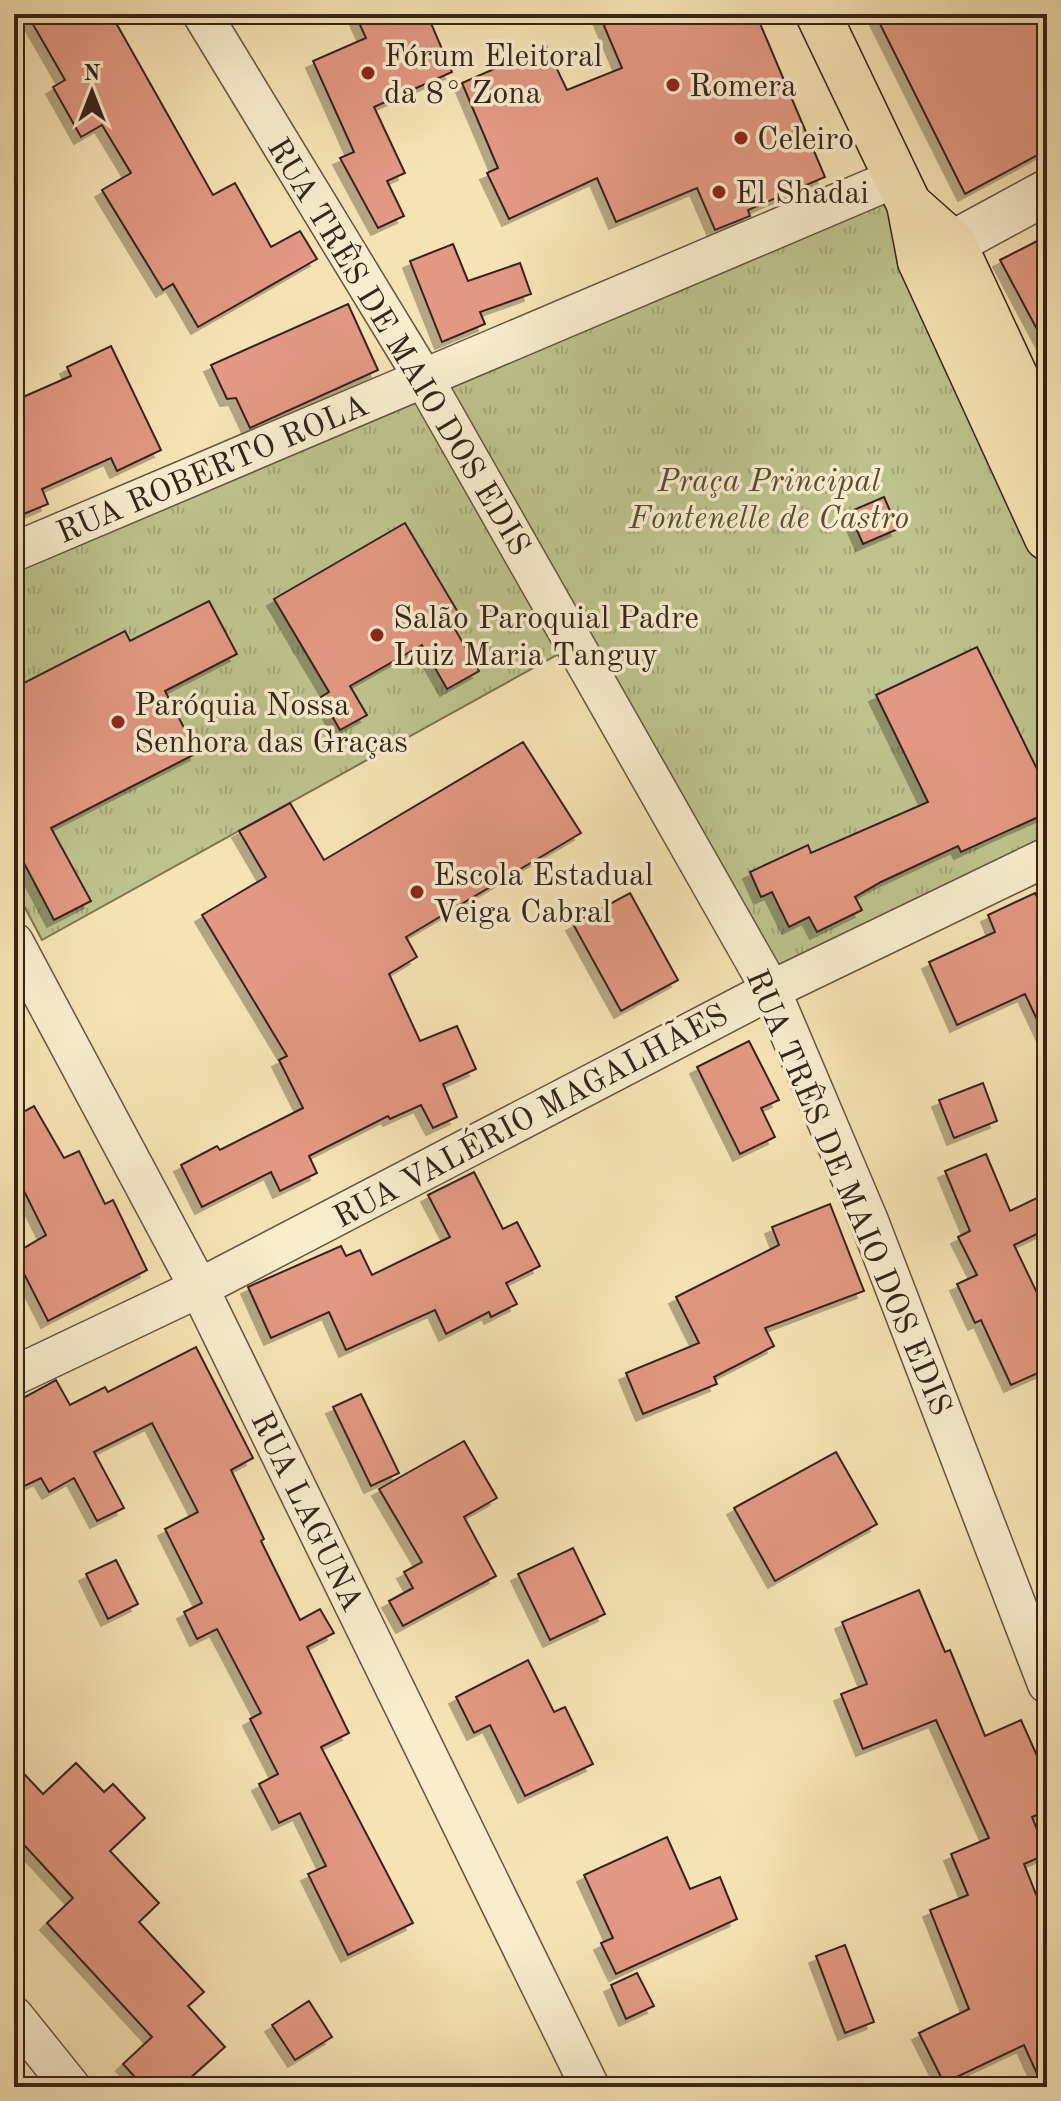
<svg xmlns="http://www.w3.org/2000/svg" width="1061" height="2101" font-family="'Old Standard TT',serif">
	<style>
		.park { fill: url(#park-tufts); stroke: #7a7453; stroke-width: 2 }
		.building { fill: #e29882; stroke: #36241a; stroke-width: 2; filter: url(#shadow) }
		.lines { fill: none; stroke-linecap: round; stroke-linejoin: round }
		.minor-casing { stroke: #665440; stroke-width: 41 }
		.tertiary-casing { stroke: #665440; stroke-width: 47 }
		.trunk-casing { stroke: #36241a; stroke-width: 47 }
		.minor { stroke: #f9edce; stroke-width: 38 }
		.tertiary { stroke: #f9edce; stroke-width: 44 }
		.trunk { stroke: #f6e3b3; stroke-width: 44 }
		.poi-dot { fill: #8f2418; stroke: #f9edce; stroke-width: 3 }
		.labels { text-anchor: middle; stroke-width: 7; stroke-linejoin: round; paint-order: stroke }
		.poi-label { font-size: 32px; fill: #36241a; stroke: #f9edce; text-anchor: start }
		.street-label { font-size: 32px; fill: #36241a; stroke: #f9edce }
		.park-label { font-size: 32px; font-style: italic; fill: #584c36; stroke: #f9edce }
	</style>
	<defs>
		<pattern id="park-tufts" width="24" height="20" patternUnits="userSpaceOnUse" patternTransform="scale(2)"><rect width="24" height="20" fill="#bdc38c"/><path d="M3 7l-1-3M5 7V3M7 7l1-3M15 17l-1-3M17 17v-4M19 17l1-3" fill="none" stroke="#a3a778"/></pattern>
		<filter id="shadow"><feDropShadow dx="-7" dy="7" stdDeviation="0" flood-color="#0004"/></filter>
	</defs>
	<rect width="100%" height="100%" fill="#f6e3b3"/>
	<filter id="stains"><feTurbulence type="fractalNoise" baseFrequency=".0025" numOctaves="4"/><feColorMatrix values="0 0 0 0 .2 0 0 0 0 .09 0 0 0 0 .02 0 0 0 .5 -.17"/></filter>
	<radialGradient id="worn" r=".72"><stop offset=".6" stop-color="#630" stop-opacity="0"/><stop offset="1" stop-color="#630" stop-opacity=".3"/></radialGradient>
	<g class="park">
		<path d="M884,203l163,355v291l-268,129 -334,-591z"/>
		<path d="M419,396l143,256 -520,288 -28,-53v-324z"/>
	</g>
	<g class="building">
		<path d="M27,14h84l102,181 22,-12 36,64 29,-16 17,28 -119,68 -25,-43 -10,6 -61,-100 29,-17 -29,-48 -21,12 -28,-50 12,-7z"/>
		<path d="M355,14h72l25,58 -78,35 31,66 -18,8 17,35 -26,12 -38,-70 14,-6 -41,-91 53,-23z"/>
		<path d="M599,14h157l69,163 -77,33 2,6 -35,14 -18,-42 -81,34 -19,-44 -88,41 -22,-46 11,-5 -36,-85 84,-37 21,44 55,-22z"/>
		<path d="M875,14h172v136l-82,44z"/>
		<path d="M1047,236v112l-47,-88z"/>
		<path d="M453,244l15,37 52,-18 11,31 -51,18 5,12 -43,18 -32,-81z"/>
		<path d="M348,304l30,66 -128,58 -14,-30 -9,1 -16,-34z"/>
		<path d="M111,346l50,104 -44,21 -6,-13 -69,31 6,15 -34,14v-117l57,-25 -4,-9z"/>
		<path d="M884,497l14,32 -35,15 -14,-32z"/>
		<path d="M405,523l57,96 -10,5 27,47 -32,18 -25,-44 -72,41 17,29 -27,15 -19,-33 8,-5 -55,-93z"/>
		<path d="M209,601l28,53 -72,37 32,62 -146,75 40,73 -37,19 -40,-76v-156l111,-57 5,10z"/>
		<path d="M977,647l61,124 9,-4v46l-86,39 -3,-6 -77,36 -26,15 7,13 -45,22 -8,-15 -20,10 -17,-35 -11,5 -11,-25 58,-27 3,8 117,-51 -52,-107z"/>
		<path d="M523,742l58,91 -175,104 11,20 -28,17 31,67 37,-15 19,43 -33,15 14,33 -24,11 -12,-23 -31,14 -2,-3 -79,40 8,17 -37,18 -9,-19 -69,35 -21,-42 36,-19 3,4 83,-42 -24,-48 8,-4 -85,-141 64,-38 -27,-46 51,-28 34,57z"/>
		<path d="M630,893l48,87 -57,31 -48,-87z"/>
		<path d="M1035,893l12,24v124l-22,-47 -68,31 -28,-63 66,-30 -7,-17z"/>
		<path d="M749,1041l30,59 -18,8 14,29 -35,17 -43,-87z"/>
		<path d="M983,1083l14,38 -43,17 -15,-38z"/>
		<path d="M34,1106l30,52 15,-7 26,53 8,-4 34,70 -99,51 -34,-67 32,-19 -32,-64v-54z"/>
		<path d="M986,1154l24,57 37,-18v36l-33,16 25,52 8,-3v75l-36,16 -30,-65 -6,3 -18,-39 20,-9 -19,-38 12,-6 -25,-60z"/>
		<path d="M474,1172l29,57 14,-7 23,44 -34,17 11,21 -26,13 -2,-5 -43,22 -11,-24 -89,40 -17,-38 -58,26 -23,-51 93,-41 5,10 14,-6 12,25 78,-38 -22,-42z"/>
		<path d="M830,1204l34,87 -99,37 9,18 -60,31 3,7 -74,30 -17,-41 73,-30 -23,-46 103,-52 -7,-18z"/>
		<path d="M196,1347l57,111 -22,12 33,69 -3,2 39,79 20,-11 14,24 -27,14 42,86 -28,14 92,176 -65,32 -40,-81 18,-8 -26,-53 -21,10 -20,-39 19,-10 -28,-55 11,-6 -44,-84 -20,10 -13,-27 18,-9 -37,-74 33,-17 -46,-89 -58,29 30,56 -27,13 -23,-43 -25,14 -8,-14 -27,13v-88l42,-23 14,25 35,-18 3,5z"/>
		<path d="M361,1394l38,79 -28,13 -38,-79z"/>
		<path d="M464,1441l33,57 -33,19 32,59 -93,50 -14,-25 24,-13 -9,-16 18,-10 -43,-73z"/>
		<path d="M836,1452l41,72 -102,57 -41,-73z"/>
		<path d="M573,1548l32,66 -55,26 -32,-66z"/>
		<path d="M116,1560l22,44 -30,15 -22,-45z"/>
		<path d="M919,1590l26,62 5,-2 35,86 36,-16 26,58v32l-15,7 15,37 -23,10 23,58v165h-4l-19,-42 -80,38 -25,-50 50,-24 -39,-99 38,-15 -17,-41 38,-16 -53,-118 -73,29 -22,-55 26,-10 -25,-62z"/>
		<path d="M528,1660l26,52 11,-5 28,57 -68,32 -35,-71 -16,8 -18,-36z"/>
		<path d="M14,1763l29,31 33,-31 28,29 9,-8 32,34 -35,33 49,52 -20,19 65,70 -16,14 37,41 -45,40h-36l-21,-23 29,-27 -105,-114 26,-25 -59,-64z"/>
		<path d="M667,1837l23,52 30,-12 17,42 -121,55 -15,-31 12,-5 -29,-63z"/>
		<path d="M845,1945l29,77 -29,11 -29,-77z"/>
		<path d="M637,1973l17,33 -28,13 -15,-34z"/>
		<path d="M309,2001l23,36 -37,23 -23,-35z"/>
	</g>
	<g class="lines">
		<defs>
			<g id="minor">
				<path d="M202,14l222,365 347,611 98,231 178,463"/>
				<path d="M14,552l882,-374"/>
				<path d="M14,942l185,346 391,799"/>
				<path d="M14,1376l185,-88 572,-298 276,-133"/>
				<path d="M14,2016l57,71"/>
			</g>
			<path id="tertiary" d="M920,261l127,-69"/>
			<g id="trunk">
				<path d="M818,14l91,190 11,57 127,277"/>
				<path d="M909,204l45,40 93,200"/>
			</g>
		</defs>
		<use href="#minor" class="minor-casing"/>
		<use href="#tertiary" class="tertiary-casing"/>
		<use href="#trunk" class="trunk-casing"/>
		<use href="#minor" class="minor"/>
		<use href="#tertiary" class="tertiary"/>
		<use href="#trunk" class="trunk"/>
	</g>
	<g class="poi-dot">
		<circle cx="368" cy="73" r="8"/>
		<circle cx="673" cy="85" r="8"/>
		<circle cx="741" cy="138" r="8"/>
		<circle cx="719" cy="192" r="8"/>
		<circle cx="377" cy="635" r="8"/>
		<circle cx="118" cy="722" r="8"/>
		<circle cx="417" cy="892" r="8"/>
	</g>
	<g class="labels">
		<g class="poi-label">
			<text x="384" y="66">Fórum Eleitoral<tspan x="384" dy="37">da 8° Zona</tspan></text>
			<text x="689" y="96">Romera</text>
			<text x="757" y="149">Celeiro</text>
			<text x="735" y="203">El Shadai</text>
			<text x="393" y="628">Salão Paroquial Padre<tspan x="393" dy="37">Luiz Maria Tanguy</tspan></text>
			<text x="134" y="715">Paróquia Nossa<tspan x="134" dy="37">Senhora das Graças</tspan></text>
			<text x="433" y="885">Escola Estadual<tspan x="433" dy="37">Veiga Cabral</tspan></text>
		</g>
		<g class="street-label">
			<text transform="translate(400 346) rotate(59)" y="11">RUA TRÊS DE MAIO DOS EDIS</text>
			<text transform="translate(212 468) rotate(-23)" y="11">RUA ROBERTO ROLA</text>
			<text transform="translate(530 1115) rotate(-28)" y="11">RUA VALÉRIO MAGALHÃES</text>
			<text transform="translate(850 1192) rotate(67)" y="11">RUA TRÊS DE MAIO DOS EDIS</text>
			<text transform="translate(308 1511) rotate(64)" y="11">RUA LAGUNA</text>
		</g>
		<g class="park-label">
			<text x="769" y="491">Praça Principal<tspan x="769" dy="37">Fontenelle de Castro</tspan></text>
		</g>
	</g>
	<rect width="1061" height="2101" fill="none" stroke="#f6e3b3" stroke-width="48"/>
	<rect x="16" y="16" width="1029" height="2069" fill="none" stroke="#36241a" stroke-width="4"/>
	<rect x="24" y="24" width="1013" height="2053" fill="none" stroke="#36241a" stroke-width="2"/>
	<g transform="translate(92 92)" stroke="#f9edce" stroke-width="6" paint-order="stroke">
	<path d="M0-6L14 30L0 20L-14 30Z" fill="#36241a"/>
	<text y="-12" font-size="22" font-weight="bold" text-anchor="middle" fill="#36241a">N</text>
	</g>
	<rect width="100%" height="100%" filter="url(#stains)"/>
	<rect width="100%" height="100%" fill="url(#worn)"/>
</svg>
